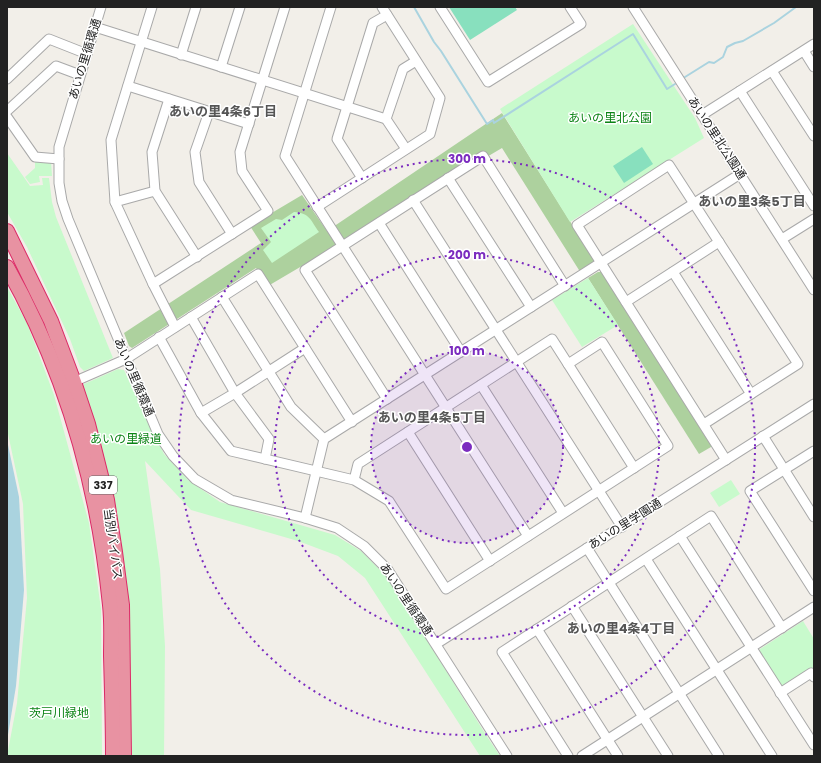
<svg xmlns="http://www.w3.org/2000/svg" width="821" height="763" font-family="Poppins,'Noto Sans JP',sans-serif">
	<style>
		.forest { fill: #add19e }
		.park { fill: #c8facc }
		.pitch { fill: #88e0be }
		.water { fill: #aad3df }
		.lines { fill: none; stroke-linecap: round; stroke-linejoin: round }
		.stream { stroke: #aad3df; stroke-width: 2 }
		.minor-casing { stroke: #a9a9a9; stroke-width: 11 }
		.highway-casing { stroke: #dc2a67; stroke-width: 16 }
		.minor { stroke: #fff; stroke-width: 9 }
		.highway { stroke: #e892a2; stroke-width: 14 }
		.ring { fill: none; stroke: #7b2cbf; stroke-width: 2; stroke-dasharray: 2 4 }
		.labels { text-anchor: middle; stroke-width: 3; stroke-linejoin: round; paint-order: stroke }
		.shield { fill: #fff; stroke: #646464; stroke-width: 1 }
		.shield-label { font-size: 11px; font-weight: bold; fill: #222 }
		.street-label { font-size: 12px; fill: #222; stroke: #fff }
		.park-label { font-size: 12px; fill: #0c8416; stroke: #fff }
		.neighbourhood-label { font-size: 13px; font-weight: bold; fill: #555; stroke: #fff }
		.centre { fill: #7b2cbf; stroke: #fff; stroke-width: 2 }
		.ring-label { font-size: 12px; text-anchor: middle; font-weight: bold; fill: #7b2cbf; stroke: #fff; stroke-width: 3; stroke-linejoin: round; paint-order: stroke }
	</style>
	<rect width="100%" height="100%" fill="#f2efe9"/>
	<g class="forest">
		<path d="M502,113l98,156 -16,9 -82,-130 -234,138 -12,-18 -124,80 -3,-2 -5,-13 137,-90 -11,-17 52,-31 25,36z"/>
		<path d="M598,272h5l108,171v4l-12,7 -111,-176z"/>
	</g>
	<g class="park">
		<path d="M633,24l62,94 9,20 -134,84 -70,-113z"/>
		<path d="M7,153l23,33 13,-1 -1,-7h7l3,24 4,15 57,141 -29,13 -4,-4 -10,-28 -21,-45 -22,-47 -20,-35z"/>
		<path d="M35,162h16l1,14h-13l1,6 -10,2 -5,-7 10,-9z"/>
		<path d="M294,212c16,1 17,9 25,20l-47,31 -9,-13 8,-8 -10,-14 15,-9 6,1z"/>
		<path d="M588,278l30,47 -36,22 -30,-47z"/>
		<path d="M7,287l20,36 27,72 35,128 12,86 1,147h-95l10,-53 10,-105 -4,-94 -16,-75z"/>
		<path d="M118,369l6,1 40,84 24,26 32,22 115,33 26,16 28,28 97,156 14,21h-20l-102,-158 -13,-20 -27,-22 -40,-15 -107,-31 -46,-49 15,108 5,77 -1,110h-33l-5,-164 -45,-205 1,-2z"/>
		<path d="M731,480l9,14 -21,13 -9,-14z"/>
		<path d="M803,621l11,18v28l-30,20 -3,-1 -22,-34 1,-3z"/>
	</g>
	<g class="pitch">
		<path d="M449,7h66l2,3 -47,30z"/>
		<path d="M642,147l11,17 -29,19 -11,-17z"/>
	</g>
	<path class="water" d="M7,440l12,57 5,93 -8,96 -9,55z"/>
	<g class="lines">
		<g class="stream">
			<path d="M414,7l20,35 7,9 46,73 6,-4 1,3 139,-89 34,55 8,-5"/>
			<path d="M685,77l24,-15 5,1 9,-6 4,-10 8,-4 8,-2 31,-18 22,-16h2"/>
		</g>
		<defs>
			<g id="minor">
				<path d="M101,7l-42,140v36l3,18 6,18 90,215 15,22 22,23 36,21 74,18 32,10 27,18 24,24 119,186"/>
				<path d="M152,7l-41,133 4,62 38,82 22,43"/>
				<path d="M331,7l-46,149 243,380"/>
				<path d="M440,7l48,75 93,-58 -11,-17"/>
				<path d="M633,7l181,283"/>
				<path d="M95,27l291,92 20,30"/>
				<path d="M804,51l10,16"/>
				<path d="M181,55l15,-48"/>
				<path d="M221,67l19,-60"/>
				<path d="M772,71l42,65"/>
				<path d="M7,79l42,-40 38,15"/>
				<path d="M128,86l121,38"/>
				<path d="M740,91l74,115"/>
				<path d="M169,99l-17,53 3,39 42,66"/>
				<path d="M7,111l49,-45 24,9"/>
				<path d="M209,112l-14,40 4,30 33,52"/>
				<path d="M702,115l112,-71"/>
				<path d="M7,117l28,40 24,2"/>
				<path d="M386,119l17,-50 13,-8"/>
				<path d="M362,178l-25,-39 36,-116 14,-8"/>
				<path d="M448,178l83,129"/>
				<path d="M413,200l209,327"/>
				<path d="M115,202l40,-11"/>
				<path d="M317,207l113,-73 10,-36 -58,-91"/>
				<path d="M379,223l82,129"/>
				<path d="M782,239l32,-20"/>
				<path d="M673,272l78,122"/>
				<path d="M153,284l115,-73 -26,-40 -2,-19 45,-145"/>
				<path d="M222,297l69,110 33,32"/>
				<path d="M626,302l93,-60"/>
				<path d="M191,317l44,76 34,46 -4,20"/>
				<path d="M159,337l42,76 30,38 123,29 35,21 57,88 222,-143 -66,-104 -34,22 -16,-25 -194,125 -4,16"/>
				<path d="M568,364l66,104"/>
				<path d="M69,384l57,-25 132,-85 94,148"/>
				<path d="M481,385l82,128"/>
				<path d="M387,399l-82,-129 178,-114 82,130"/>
				<path d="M201,413l34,-20 70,-45"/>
				<path d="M704,424l94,-60 -129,-199 -92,60 149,235"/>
				<path d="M408,432l82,129"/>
				<path d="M763,436l51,81"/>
				<path d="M814,451l-64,40 64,100"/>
				<path d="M305,518l19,-79 416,-265"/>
				<path d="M680,536l134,209"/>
				<path d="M587,548l132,208"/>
				<path d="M646,559l126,197"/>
				<path d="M572,606l96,150"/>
				<path d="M537,629l81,127"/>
				<path d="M436,644l378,-240"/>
				<path d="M780,693l31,-20 3,4"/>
				<path d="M568,756l-66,-104 209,-136 71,112"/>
				<path d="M582,756l232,-149"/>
			</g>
			<g id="highway">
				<path d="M7,231l44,90 23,61 14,42 19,76 8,52 7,53 2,151"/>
				<path d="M7,267c59,105 91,218 103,338 2,17 1,34 1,51 1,34 2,67 2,100"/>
			</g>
		</defs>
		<use href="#minor" class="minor-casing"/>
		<use href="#highway" class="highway-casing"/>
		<use href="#minor" class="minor"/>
		<use href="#highway" class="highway"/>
	</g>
	<circle cx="467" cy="447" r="96" fill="#7b2cbf" fill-opacity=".12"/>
	<g class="ring">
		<circle cx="467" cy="447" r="96"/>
		<circle cx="467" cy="447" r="192"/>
		<circle cx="467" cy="447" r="288"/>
	</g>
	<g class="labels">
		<rect class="shield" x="89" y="476" width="28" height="18" rx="3"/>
		<g class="shield-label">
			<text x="103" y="489">337</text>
		</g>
		<g class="street-label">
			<text transform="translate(85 59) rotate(-73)" y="4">あいの里循環通</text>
			<text transform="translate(717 138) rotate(57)" y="4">あいの里北公園通</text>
			<text transform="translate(134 377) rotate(67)" y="4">あいの里循環通</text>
			<text transform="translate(625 524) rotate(-32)" y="4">あいの里学園通</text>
			<text transform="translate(113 544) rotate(82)" y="4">当別バイパス</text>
			<text transform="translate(406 599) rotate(56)" y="4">あいの里循環通</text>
		</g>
		<g class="park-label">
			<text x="610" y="122">あいの里北公園</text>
			<text x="126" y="443">あいの里緑道</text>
			<text x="59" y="717">茨戸川緑地</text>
		</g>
		<g class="neighbourhood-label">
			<text x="223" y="116">あいの里4条6丁目</text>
			<text x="752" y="206">あいの里3条5丁目</text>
			<text x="432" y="422">あいの里4条5丁目</text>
			<text x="621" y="633">あいの里4条4丁目</text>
		</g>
	</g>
	<circle cx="467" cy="447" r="6" class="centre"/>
	<g class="ring-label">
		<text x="467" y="163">300 m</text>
		<text x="467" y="259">200 m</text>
		<text x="467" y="355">100 m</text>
	</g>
	<rect width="821" height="763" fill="none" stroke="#222222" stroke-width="16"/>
</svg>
